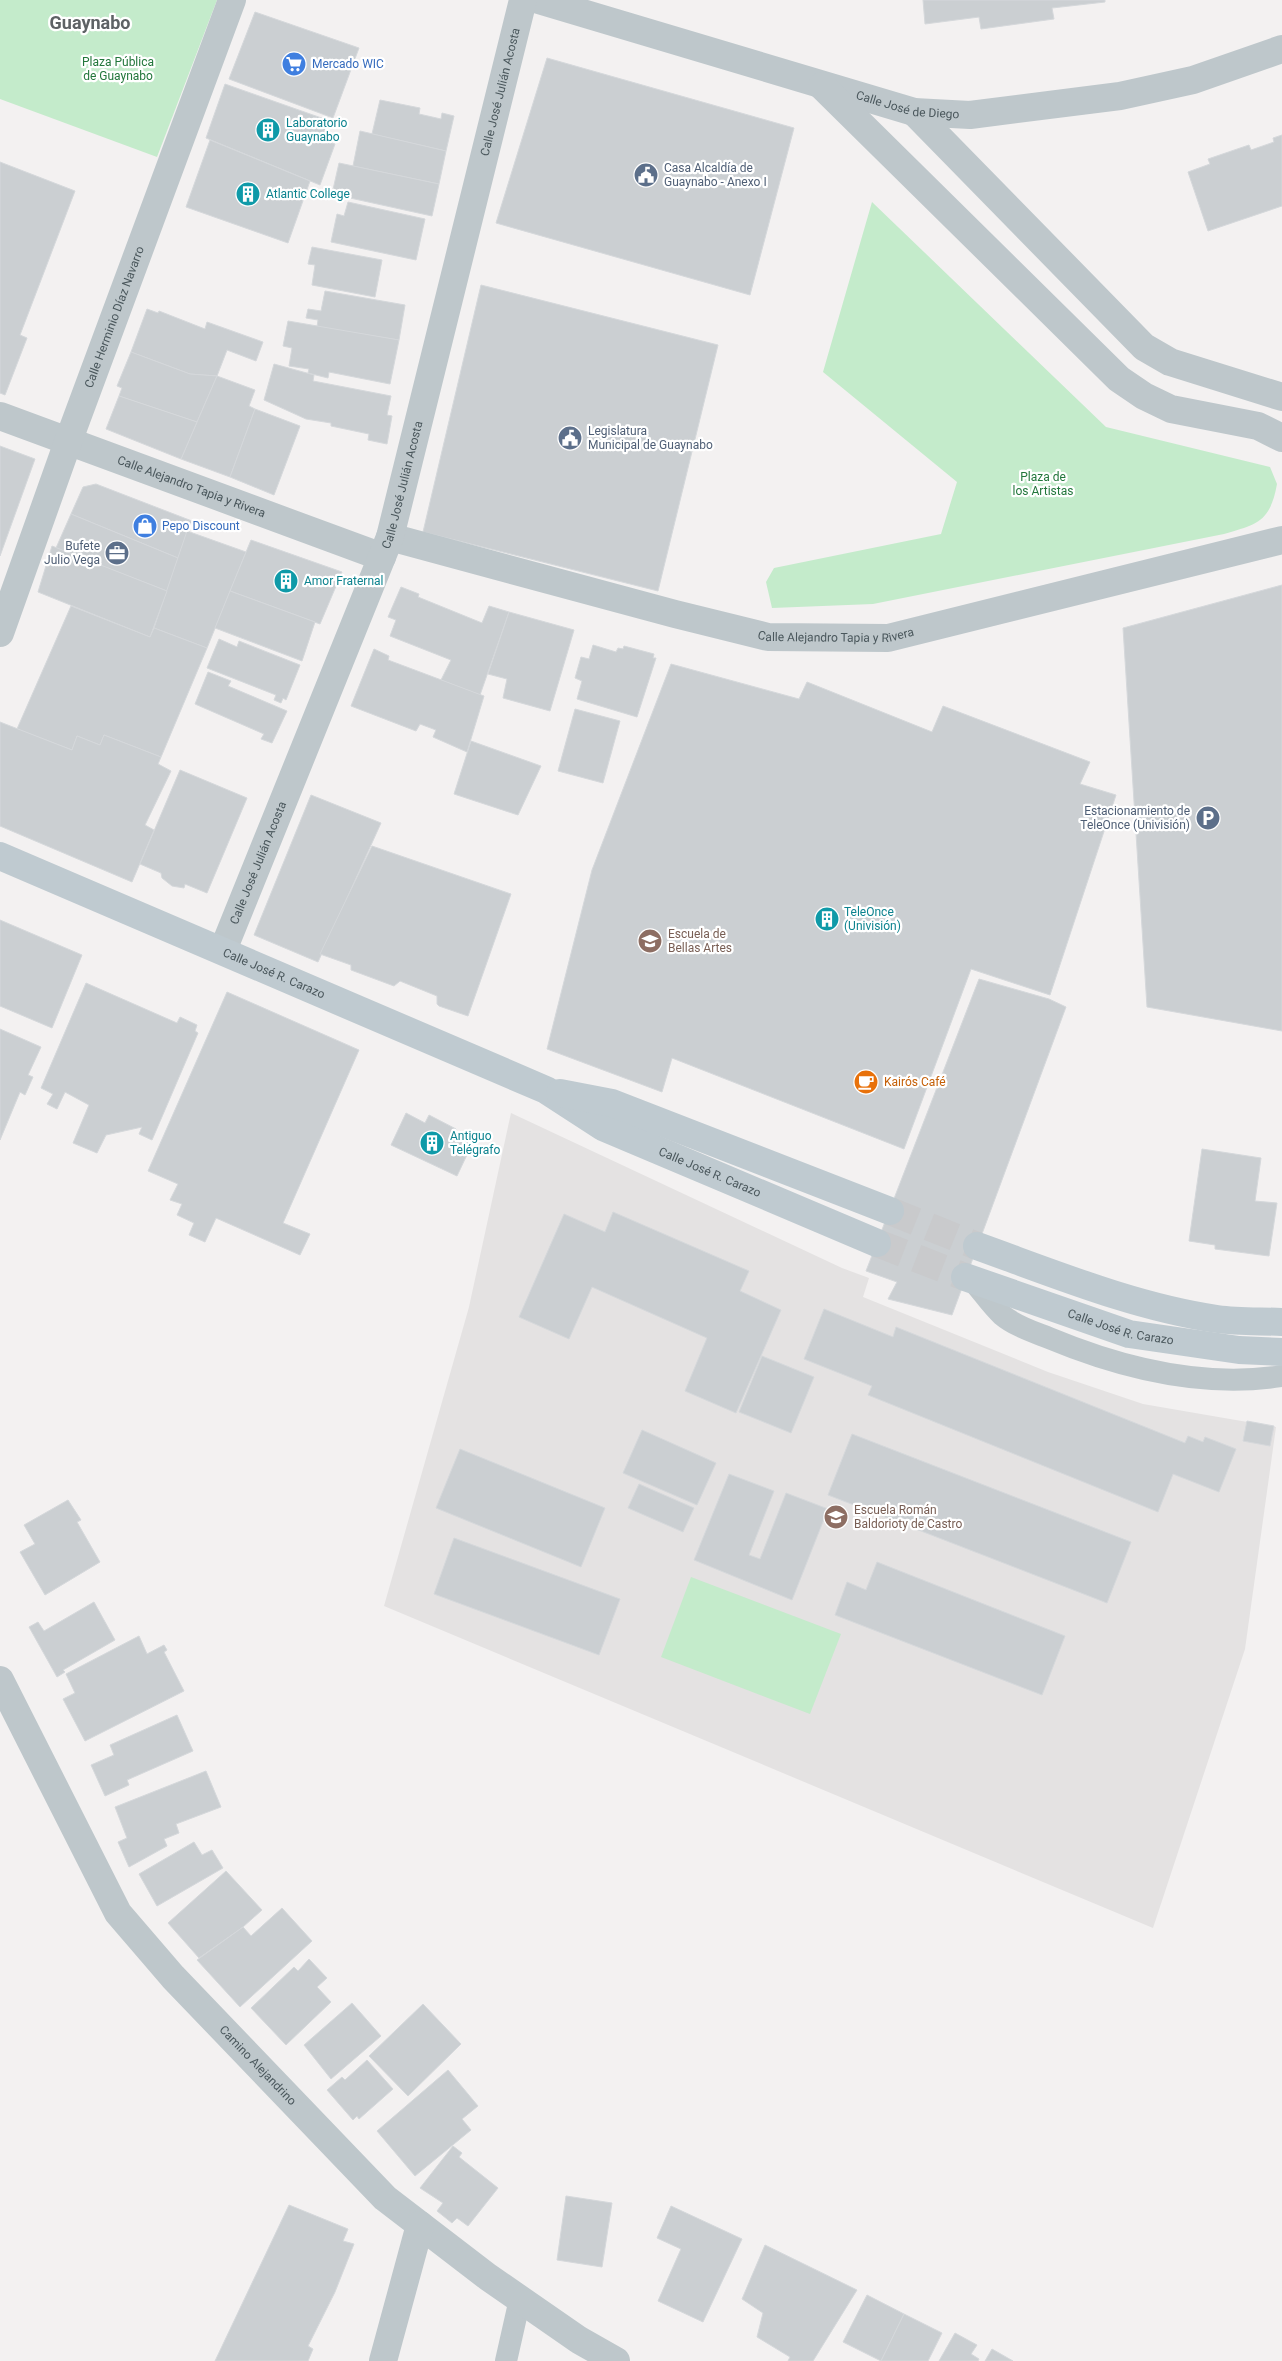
<svg xmlns="http://www.w3.org/2000/svg" width="1282" height="2361" font-family="Roboto,sans-serif">
	<style>
		.education { fill: #e4e2e2 }
		.green { fill: #c4ebcb }
		.building { fill: #cbcfd2; stroke: #d5d8db }
		.lines { fill: none; stroke-linecap: round; stroke-linejoin: round }
		.secondary-tunnel { stroke: #c9cacc; stroke-width: 28; stroke-dasharray: 28 14; stroke-linecap: butt }
		.lane { stroke: #bec7cb; stroke-width: 22 }
		.street { stroke: #bec7cb; stroke-width: 28 }
		.secondary { stroke: #bfcad0; stroke-width: 28 }
		.labels { text-anchor: middle; stroke-width: 4.5; stroke-linejoin: round; paint-order: stroke }
		.park-label { font-size: 12px; fill: #22763b; stroke: #fff }
		.shop-label { font-size: 12px; fill: #366cbe; stroke: #fff; text-anchor: start }
		.street-label { font-size: 12px; fill: #4a575c; stroke: #fff }
		.culture-label { font-size: 12px; fill: #0d838f; stroke: #fff; text-anchor: start }
		.service-label { font-size: 12px; fill: #4e5e75; stroke: #fff; text-anchor: start }
		.education-label { font-size: 12px; fill: #785e54; stroke: #fff; text-anchor: start }
		.food-label { font-size: 12px; fill: #c56008; stroke: #fff; text-anchor: start }
		.district-label { font-size: 18px; font-weight: bold; fill: #5e6265; stroke: #fff }
	</style>
	<rect width="100%" height="100%" fill="#f3f1f1"/>
	<path class="education" d="M511,1113l331,155 27,10 -6,19 185,75 95,32 133,23 -31,222 -92,279 -769,-322 85,-299z"/>
	<g class="green">
		<path d="M0,0h217l-60,157 -157,-58z"/>
		<path d="M872,202l234,225 164,40 7,17c-7,38 -19,40 -53,50l-351,70 -101,4 -6,-26 8,-14 167,-34 16,-52 -134,-110z"/>
		<path d="M691,1577l150,57 -31,80 -149,-57z"/>
	</g>
	<g class="building">
		<path d="M923,0h182v2l-53,6 2,11 -73,10 -2,-12 -54,7z"/>
		<path d="M255,12l104,36 -26,70 -104,-39z"/>
		<path d="M547,58l247,70 -44,167 -254,-72z"/>
		<path d="M225,84l105,37 -7,19 12,4 -15,41 -114,-47z"/>
		<path d="M380,100l40,8 -1,6 22,5 1,-6 12,3 -8,35 -74,-17z"/>
		<path d="M360,131l86,20 -7,33 -86,-18z"/>
		<path d="M1282,135v71l-74,25 -20,-59 22,-8 -2,-5 41,-14 2,5 23,-8 -1,-4z"/>
		<path d="M210,140l100,41 -22,62 -102,-36z"/>
		<path d="M0,162l75,29 -55,144 7,3 -22,57 -5,-2z"/>
		<path d="M339,163l100,21 -7,32 -100,-22z"/>
		<path d="M348,202l77,17 -9,41 -85,-18 6,-28 7,2z"/>
		<path d="M312,247l70,13 -7,37 -63,-12 3,-20 -7,-1z"/>
		<path d="M481,285l237,60 -60,246 -235,-59z"/>
		<path d="M325,291l80,14 -6,35 -82,-13 1,-7 -12,-2 2,-9 13,2z"/>
		<path d="M147,309l11,4 1,-2 46,18 2,-7 56,20 -7,19 -29,-11 -10,26 -27,-2 -59,-22z"/>
		<path d="M288,321l111,19 -9,44 -61,-12 -1,6 -20,-5 1,-4 -20,-3 3,-18 -9,-2z"/>
		<path d="M131,352l59,22 27,2 -20,46 -78,-26 3,-8 -5,-2z"/>
		<path d="M274,364l40,11 -1,6 78,15 -4,19 5,1 -5,28 -19,-4 1,-6 -38,-8v-3l-25,-4 -42,-19z"/>
		<path d="M217,376l38,14 -6,16 6,3 -25,68 -49,-18z"/>
		<path d="M119,396l78,26 -16,37 -75,-30z"/>
		<path d="M255,409l45,17 -26,69 -44,-18z"/>
		<path d="M0,446l35,13 -35,97z"/>
		<path d="M96,484l96,37 -14,37 -107,-44 12,-27z"/>
		<path d="M71,514l107,44 -11,33 -111,-43z"/>
		<path d="M187,531l59,21 -39,96 -53,-20z"/>
		<path d="M251,540l91,32 -22,52 -90,-33z"/>
		<path d="M52,546l115,45 -17,46 -112,-45z"/>
		<path d="M1282,585v446l-135,-24 -24,-379z"/>
		<path d="M401,587l18,7 -1,3 64,26 7,-17 20,6 -29,83 -39,-15 10,-20 -61,-24 6,-16 -8,-3z"/>
		<path d="M230,591l85,31 -13,39 -87,-33z"/>
		<path d="M71,606l79,31 4,-9 53,20 -46,109 -57,-22 -4,10 -23,-9 -5,14 -55,-21z"/>
		<path d="M509,612l65,18 -24,81 -47,-13 4,-19 -19,-5z"/>
		<path d="M219,639l18,8 2,-6 61,24 -14,35 -3,-2 -2,5 -7,-3 2,-5 -69,-27z"/>
		<path d="M593,645l23,7 2,-4 5,1 1,-3 30,8 -1,4h3l-19,59 -60,-18 5,-18 -7,-3 6,-21 8,2z"/>
		<path d="M374,649l15,7 -1,4 96,36 -17,56 -34,-15 3,-7 -16,-6 -4,7 -65,-25z"/>
		<path d="M671,664l128,35 8,-17 125,50 11,-26 147,56 -10,22 36,11 -66,200 -79,-26 -67,180 -232,-91 -10,34 -115,-43 45,-179z"/>
		<path d="M208,672l23,9 -3,5 59,25 -15,32 -11,-4 3,-5 -69,-30z"/>
		<path d="M575,709l45,12 -17,62 -45,-12z"/>
		<path d="M0,722l72,28 5,-14 23,9 4,-10 57,22 -3,7 13,7 -26,54 9,5 -22,52 -132,-56z"/>
		<path d="M471,741l70,25 -23,49 -64,-21z"/>
		<path d="M180,770l67,28 -40,95 -22,-9 -1,4 -12,-2 -10,-8 -1,-5 -21,-9z"/>
		<path d="M311,795l70,28 -63,139 -64,-27z"/>
		<path d="M372,846l139,48 -43,122 -29,-10 -2,-2v-8l-37,-15 -6,5 -43,-16v-5l-31,-11z"/>
		<path d="M0,920l82,35 -30,73 -52,-22z"/>
		<path d="M979,979l70,20 17,8 -114,308 -64,-16 9,-17 -31,-11z"/>
		<path d="M86,983l91,40 3,-6 17,8 -2,6 3,2 -46,107 -13,-6 3,-7 -36,8 -9,18 -24,-10 16,-38 -24,-13 -8,17 -10,-5 6,-10 -12,-6z"/>
		<path d="M227,992l132,58 -76,173 27,11 -10,21 -84,-37 -11,24 -16,-7 5,-12 -17,-8 5,-11 -12,-4 8,-16 -30,-13z"/>
		<path d="M0,1029l41,18 -13,28 5,2 -8,18 -5,-3 -20,48z"/>
		<path d="M406,1113l19,10 4,-8 27,14 -2,4 19,9 -16,34 -66,-31z"/>
		<path d="M1202,1149l59,9 -6,43 22,2 -8,53 -54,-7v-4l-26,-4z"/>
		<path d="M613,1212l136,59 -9,20 41,19 -45,103 -51,-22 22,-53 -115,-51 -23,52 -50,-22 45,-103 41,18z"/>
		<path d="M824,1309l69,28 3,-10 289,116 3,-7 15,6 2,-5 31,12 -17,43 -46,-18 -15,38 -290,-117 4,-9 -68,-27z"/>
		<path d="M762,1356l52,21 -23,56 -52,-21z"/>
		<path d="M1247,1421l27,5 -4,20 -27,-5z"/>
		<path d="M642,1430l74,33 -19,42 -74,-32z"/>
		<path d="M852,1434l279,108 -24,61 -279,-108z"/>
		<path d="M460,1449l145,59 -24,59 -145,-59z"/>
		<path d="M729,1474l45,17 -25,64 11,4 26,-66 42,16 -36,91 -98,-40z"/>
		<path d="M639,1484l55,24 -11,24 -55,-24z"/>
		<path d="M68,1500l13,20 -4,2 23,40 -55,33 -25,-43 15,-8 -11,-19z"/>
		<path d="M454,1538l166,61 -21,56 -165,-61z"/>
		<path d="M877,1562l188,74 -23,59 -207,-80 12,-33 19,8z"/>
		<path d="M94,1602l21,38 -52,30 2,2 -8,5 -28,-50 9,-5 6,9z"/>
		<path d="M139,1636l8,18 17,-9 3,5 -3,2 20,39 -99,50 -22,-42 12,-6 -9,-19z"/>
		<path d="M177,1715l16,36 -66,29 2,5 -24,11 -14,-31 23,-10 -4,-10z"/>
		<path d="M206,1771l15,36 -45,17 3,9 -15,6 3,7 -38,21 -11,-25 9,-4 -12,-31z"/>
		<path d="M194,1842l8,13 10,-5 11,18 -66,38 -18,-32z"/>
		<path d="M226,1871l36,39 -19,17 -44,31 -31,-35z"/>
		<path d="M282,1908l30,33 -72,66 -43,-47 46,-33 8,9z"/>
		<path d="M309,1959l18,19 -10,9 14,15 -45,43 -35,-37 43,-41 4,4z"/>
		<path d="M352,2003l29,33 -50,43 -27,-34z"/>
		<path d="M423,2004l38,40 -53,52 -39,-40z"/>
		<path d="M367,2060l26,29 -34,30 -2,-3 -4,4 -26,-30 15,-13 3,3z"/>
		<path d="M448,2070l30,36 -16,13 9,11 -56,46 -38,-45z"/>
		<path d="M453,2146l9,7 -3,4 39,31 -30,38 -11,-8 -5,5 -15,-12 6,-8 -23,-15z"/>
		<path d="M566,2196l46,7 -10,64 -45,-7z"/>
		<path d="M289,2205l59,24 -5,12 11,3 -19,48 -27,54 5,3 -5,12h-93z"/>
		<path d="M671,2206l71,33 -39,83 -45,-21 23,-52 -24,-11z"/>
		<path d="M765,2245l92,45 -44,71h-25l2,-4 -33,-20 6,-24 -21,-14z"/>
		<path d="M867,2295l37,19 -23,47 -38,-19z"/>
		<path d="M904,2314l38,19 -14,28h-47z"/>
		<path d="M955,2333l22,12 -6,9 8,5 -1,2h-39z"/>
		<path d="M992,2349l21,12h-28z"/>
	</g>
	<g class="lines">
		<g class="secondary-tunnel">
			<path d="M890,1211l87,35"/>
			<path d="M877,1243l88,34"/>
		</g>
		<g class="lane">
			<path d="M972,1280c10,11 19,25 30,35 13,11 32,17 47,23 72,30 155,50 233,38"/>
			<path d="M506,2361l14,-62"/>
		</g>
		<g class="street">
			<path id="s1" d="M539,0l375,112 56,3 150,-19 73,-16 89,-31"/>
			<path d="M822,86l297,293 25,17 27,13 87,17 24,12"/>
			<path d="M914,112l230,235 26,15 112,35"/>
			<path id="s2" d="M0,416l382,141"/>
			<path id="s3" d="M390,537l285,77 93,23 120,1 394,-98"/>
			<path id="s4" d="M0,633l68,-191 164,-442"/>
			<path id="s5" d="M223,950l167,-413 133,-537"/>
			<path id="s6" d="M0,1680l118,233 55,64 212,221 103,79 91,63 37,21"/>
			<path d="M383,2361l37,-136"/>
		</g>
		<g class="secondary">
			<path id="s7" d="M0,856l546,234 57,37 274,116"/>
			<path d="M560,1093l52,10 278,108"/>
			<path d="M977,1246c78,28 158,61 240,73 21,3 44,2 65,3"/>
			<path id="s8" d="M965,1277l164,57 110,16 43,2"/>
		</g>
	</g>
	<defs>
		<symbol id="supermarket-disc" viewBox="-11 -11 22 22"><circle r="9.5" fill="#3f7fe0" stroke="#fff"/><path d="M-6-5.5h2.5l.6 2H6L4.5 2H-2.5L-4.4-4H-6ZM-1.5 3.2a1.3 1.3 0 1 0 .1 0ZM3 3.2a1.3 1.3 0 1 0 .1 0Z" fill="#fff"/></symbol>
		<symbol id="building-disc" viewBox="-11 -11 22 22"><circle r="9.5" fill="#0f9aa8" stroke="#fff"/><path d="M-4-6H4V6H1V3H-1V6H-4ZM-2.5-4.3h1.7v1.8h-1.7ZM.8-4.3h1.7v1.8H.8ZM-2.5-1h1.7V.8h-1.7ZM.8-1h1.7V.8H.8Z" fill="#fff"/></symbol>
		<symbol id="civic-disc" viewBox="-11 -11 22 22"><circle r="9.5" fill="#5c6f8a" stroke="#fff"/><path d="M-.6-6.5H3V-4.5H.6V-3L4-1V1h2V6H-6V1h2V-1L-.6-3ZM-1.2 2.5V6h2.4V2.5Z" fill="#fff"/></symbol>
		<symbol id="shop-disc" viewBox="-11 -11 22 22"><circle r="9.5" fill="#3f7fe0" stroke="#fff"/><path d="M-5-2.5h2.3a2.7 3.5 0 0 1 5.4 0H5L5.5 6h-11ZM-1.5-2.5h3a1.5 2.3 0 0 0-3 0Z" fill="#fff"/></symbol>
		<symbol id="office-disc" viewBox="-11 -11 22 22"><circle r="9.5" fill="#5c6f8a" stroke="#fff"/><path d="M-6-3h4V-5.5h4V-3h4V5H-6ZM-1-4.5V-3h2v-1.5ZM-6 0V1H6V0Z" fill="#fff"/></symbol>
		<symbol id="parking-disc" viewBox="-11 -11 22 22"><circle r="9.5" fill="#5c6f8a" stroke="#fff"/><path d="M-3.5-5.5H1a3.5 3.5 0 0 1 0 7H-1V5.5H-3.5ZM-1-3.4V-.6H.8a1.4 1.4 0 0 0 0-2.8Z" fill="#fff"/></symbol>
		<symbol id="school-disc" viewBox="-11 -11 22 22"><circle r="9.5" fill="#8d6e63" stroke="#fff"/><path d="M0-5L7-2L0 1L-7-2ZM-4 1L0 2.5L4 1V4Q0 6-4 4Z" fill="#fff"/></symbol>
		<symbol id="cafe-disc" viewBox="-11 -11 22 22"><circle r="9.5" fill="#e8710a" stroke="#fff"/><path d="M-5.5-4.5H6V0H3Q3 3.5 0 3.5H-2.5Q-5.5 3.5-5.5 0ZM3-3.2v2h1.7v-2ZM-6 4.5H4V6H-6Z" fill="#fff"/></symbol>
	</defs>
	<g fill-rule="evenodd">
		<use href="#supermarket-disc" x="280" y="50" width="28" height="28"/>
		<use href="#building-disc" x="254" y="116" width="28" height="28"/>
		<use href="#civic-disc" x="632" y="161" width="28" height="28"/>
		<use href="#building-disc" x="234" y="180" width="28" height="28"/>
		<use href="#civic-disc" x="556" y="424" width="28" height="28"/>
		<use href="#shop-disc" x="131" y="512" width="28" height="28"/>
		<use href="#office-disc" x="103" y="539" width="28" height="28"/>
		<use href="#building-disc" x="272" y="567" width="28" height="28"/>
		<use href="#parking-disc" x="1194" y="804" width="28" height="28"/>
		<use href="#building-disc" x="813" y="905" width="28" height="28"/>
		<use href="#school-disc" x="636" y="927" width="28" height="28"/>
		<use href="#cafe-disc" x="852" y="1068" width="28" height="28"/>
		<use href="#building-disc" x="418" y="1129" width="28" height="28"/>
		<use href="#school-disc" x="822" y="1503" width="28" height="28"/>
	</g>
	<g class="labels">
		<g class="park-label">
			<text x="118" y="66">Plaza Pública<tspan x="118" dy="14">de Guaynabo</tspan></text>
			<text x="1043" y="481">Plaza de<tspan x="1043" dy="14">los Artistas</tspan></text>
		</g>
		<g class="shop-label">
			<text x="312" y="68">Mercado WIC</text>
			<text x="162" y="530">Pepo Discount</text>
		</g>
		<g class="street-label">
			<text dy="4" stroke="none"><textPath href="#s5" startOffset="904">Calle José Julián Acosta</textPath></text>
			<text dy="4" stroke="none"><textPath href="#s1" startOffset="384">Calle José de Diego</textPath></text>
			<text dy="4" stroke="none"><textPath href="#s4" startOffset="336">Calle Herminio Díaz Navarro</textPath></text>
			<text dy="4" stroke="none"><textPath href="#s5" startOffset="499">Calle José Julián Acosta</textPath></text>
			<text dy="4" stroke="none"><textPath href="#s2" startOffset="204">Calle Alejandro Tapia y Rivera</textPath></text>
			<text dy="4" stroke="none"><textPath href="#s3" startOffset="459">Calle Alejandro Tapia y Rivera</textPath></text>
			<text dy="4" stroke="none"><textPath href="#s5" startOffset="94">Calle José Julián Acosta</textPath></text>
			<text dy="4" stroke="none"><textPath href="#s7" startOffset="298">Calle José R. Carazo</textPath></text>
			<text dy="4" stroke="none"><textPath href="#s7" startOffset="778">Calle José R. Carazo</textPath></text>
			<text dy="4" stroke="none"><textPath href="#s8" startOffset="164">Calle José R. Carazo</textPath></text>
			<text dy="4" stroke="none"><textPath href="#s6" startOffset="468">Camino Alejandrino</textPath></text>
		</g>
		<g class="culture-label">
			<text x="286" y="127">Laboratorio<tspan x="286" dy="14">Guaynabo</tspan></text>
			<text x="266" y="198">Atlantic College</text>
			<text x="304" y="585">Amor Fraternal</text>
			<text x="844" y="916">TeleOnce<tspan x="844" dy="14">(Univisión)</tspan></text>
			<text x="450" y="1140">Antiguo<tspan x="450" dy="14">Telégrafo</tspan></text>
		</g>
		<g class="service-label">
			<text x="664" y="172">Casa Alcaldía de<tspan x="664" dy="14">Guaynabo - Anexo I</tspan></text>
			<text x="588" y="435">Legislatura<tspan x="588" dy="14">Municipal de Guaynabo</tspan></text>
			<text x="100" y="550" text-anchor="end">Bufete<tspan x="100" dy="14">Julio Vega</tspan></text>
			<text x="1190" y="815" text-anchor="end">Estacionamiento de<tspan x="1190" dy="14">TeleOnce (Univisión)</tspan></text>
		</g>
		<g class="education-label">
			<text x="668" y="938">Escuela de<tspan x="668" dy="14">Bellas Artes</tspan></text>
			<text x="854" y="1514">Escuela Román<tspan x="854" dy="14">Baldorioty de Castro</tspan></text>
		</g>
		<g class="food-label">
			<text x="884" y="1086">Kairós Café</text>
		</g>
		<g class="district-label">
			<text x="90" y="29">Guaynabo</text>
		</g>
	</g>
</svg>
